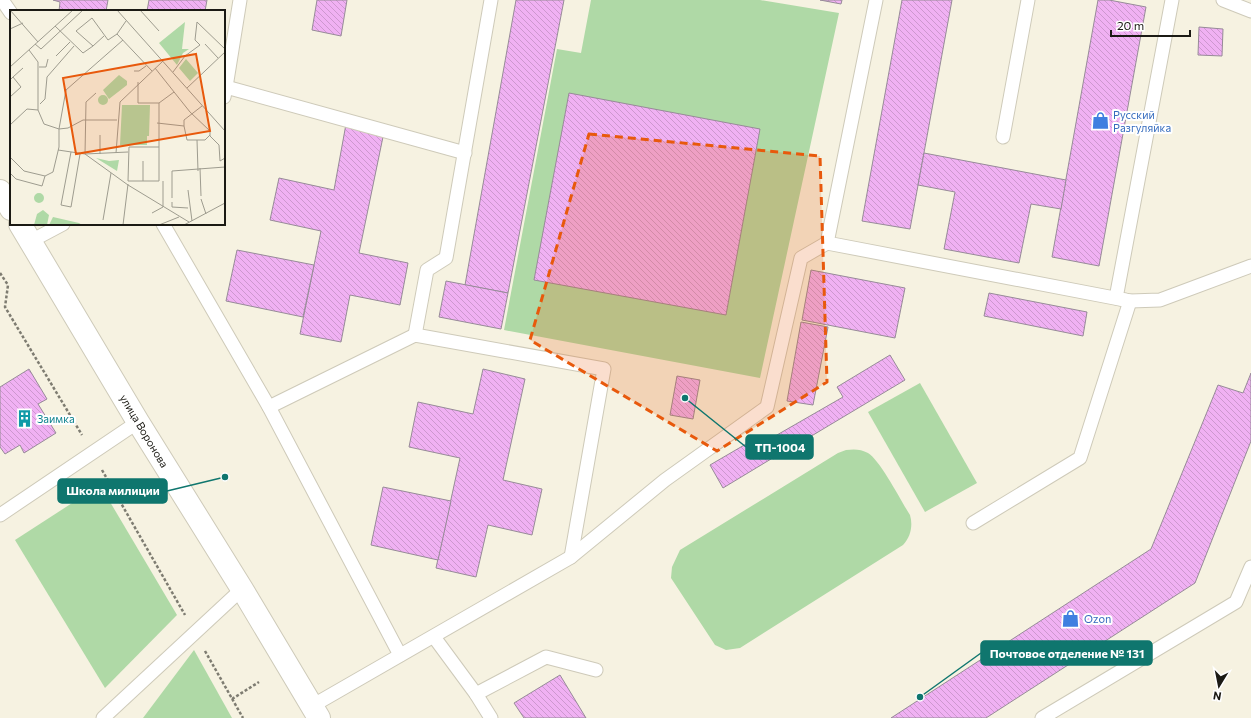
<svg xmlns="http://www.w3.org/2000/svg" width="1251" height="718" font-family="Commissioner,sans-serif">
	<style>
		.green { fill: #afd9a6 }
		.building { fill: url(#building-back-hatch); stroke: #978b98 }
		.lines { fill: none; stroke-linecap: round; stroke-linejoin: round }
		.lane-casing { stroke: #cecab9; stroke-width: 15 }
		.secondary-casing { stroke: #cecab9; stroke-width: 24 }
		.path { stroke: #7e7c71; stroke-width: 2.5; stroke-dasharray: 3 2; stroke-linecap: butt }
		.lane { stroke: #fff; stroke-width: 13 }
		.secondary { stroke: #fff; stroke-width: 22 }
		.marked { fill: #e8590c; fill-opacity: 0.2; stroke: #e8590c; stroke-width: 3; stroke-dasharray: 8 5; stroke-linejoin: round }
		.labels { text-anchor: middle; stroke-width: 4; stroke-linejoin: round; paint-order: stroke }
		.shop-label { font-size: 11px; fill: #366cbe; stroke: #fff; text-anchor: start }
		.culture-label { font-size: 11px; fill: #0d838f; stroke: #fff; text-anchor: start }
		.street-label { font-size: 11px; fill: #1b1a14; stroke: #fff }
		.inset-road { fill: none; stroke: #9e9c8f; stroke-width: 1 }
		.view { fill: #e8590c; fill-opacity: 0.15; stroke: #e8590c; stroke-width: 2 }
		.inset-edge { fill: none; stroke: #1b1a14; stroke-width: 2 }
		.leader { fill: none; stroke: #0f766e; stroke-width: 1.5 }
		.callout-dot { fill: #0f766e; stroke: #fff; stroke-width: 1.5 }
		.callout { fill: #0f766e; stroke: #0f766e; stroke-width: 1.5 }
		.callout-label { font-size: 12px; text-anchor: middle; font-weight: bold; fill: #fff }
	</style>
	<defs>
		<pattern id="building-back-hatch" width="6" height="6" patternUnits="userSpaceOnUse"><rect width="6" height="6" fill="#f0b1f3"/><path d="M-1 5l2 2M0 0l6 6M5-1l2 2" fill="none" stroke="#cd98cf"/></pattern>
	</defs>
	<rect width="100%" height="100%" fill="#f6f2e1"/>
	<g class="green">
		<path d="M591,0h169l79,13 -79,365 -256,-48 53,-281 24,4z"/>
		<path d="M920,383l57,100 -52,29 -57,-100z"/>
		<path d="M846,450c8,-1 15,-1 22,3 12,7 33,48 42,62 3,10 1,22 -7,30l-163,103 -14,2 -11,-5 -44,-67 1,-11 8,-17 158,-97z"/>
		<path d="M100,485l77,130 -72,73 -90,-148z"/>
		<path d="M194,650l38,68h-89z"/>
	</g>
	<g class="building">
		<path d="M53,0h55l-2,11h-47l1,-9z"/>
		<path d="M149,0h58l-2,11h-58z"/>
		<path d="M317,0h30l-6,36 -29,-6z"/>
		<path d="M516,0h48l-56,293 -43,-8z"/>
		<path d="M820,0h22l-1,4z"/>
		<path d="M902,0h50l-42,229 -48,-8z"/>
		<path d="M1098,0h11l37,7 -47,259 -47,-9z"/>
		<path d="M1199,27l24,2 -1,27 -24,-1z"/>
		<path d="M569,93l191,36 -34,186 -192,-35z"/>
		<path d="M346,124l38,8 -25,121 49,10 -8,42 -50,-10 -9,47 -41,-8 21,-103 -51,-11 9,-42 55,12z"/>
		<path d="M924,153l142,27 -5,29 -30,-5 -12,59 -75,-14 11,-57 -37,-7z"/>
		<path d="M237,250l77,15 -11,52 -77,-16z"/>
		<path d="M811,270l94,18 -10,50 -93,-18z"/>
		<path d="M446,281l62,12 -7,36 -62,-12z"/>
		<path d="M989,293l98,19 -4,24 -99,-20z"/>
		<path d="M801,322l27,5 -15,78 -26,-4z"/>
		<path d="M890,355l15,25 -132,79 -10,-16 80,-46 -6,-10z"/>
		<path d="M29,369l18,30 -9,5 18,29 -32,20 -4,-8 -15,9 -5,-7v-60z"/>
		<path d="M483,369l42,10 -22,101 39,9 -10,46 -44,-10 -12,52 -40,-9 24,-110 -51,-11 9,-45 55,12z"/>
		<path d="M1251,373v68l-56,142 -209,135h-95l260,-169 67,-164 25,8z"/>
		<path d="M677,376l23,4 -7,39 -23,-4z"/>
		<path d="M758,437l13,22 -48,29 -13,-23z"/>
		<path d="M383,487l68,14 -13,59 -67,-15z"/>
		<path d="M560,675l26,43h-62l-10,-15z"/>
	</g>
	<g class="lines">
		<defs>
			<g id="lane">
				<path d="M2,0l9,13"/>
				<path d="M1223,0l28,11"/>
				<path d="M226,87l14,-87"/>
				<path d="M224,97l2,-10 239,66"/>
				<path d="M1003,137l25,-137"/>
				<path d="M163,224l106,183 131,248"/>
				<path d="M31,241l32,-17"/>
				<path d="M827,243l303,58 30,-1 91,-34"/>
				<path d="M415,335l12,-65 19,-12 45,-258"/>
				<path d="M269,407l146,-72 189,34 -33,188"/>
				<path d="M0,515l138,-93"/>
				<path d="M973,523l107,-65 50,-157 -14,-3 56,-298"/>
				<path d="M434,637l42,57 15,24"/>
				<path d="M476,694l70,-37 50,13"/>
				<path d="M312,706l259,-149 94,-77 102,-73 34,-149 26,-15 49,-243"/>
				<path d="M103,718l139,-129"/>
				<path d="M1042,718l194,-116 15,-35"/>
			</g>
			<g id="secondary">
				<path d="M0,191l11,18"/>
				<path d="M20,224l118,198 104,167 77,129"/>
			</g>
		</defs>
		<use href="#lane" class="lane-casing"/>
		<use href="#secondary" class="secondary-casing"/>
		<g class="path">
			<path d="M0,273l8,12 -3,22 77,128"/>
			<path d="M102,470l83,145"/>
			<path d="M205,651l38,67"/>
			<path d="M232,699l27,-17"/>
		</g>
		<use href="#lane" class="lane"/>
		<use href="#secondary" class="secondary"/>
	</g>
	<path class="marked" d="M589,134l231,22 7,226 -110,69 -187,-111z"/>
	<defs>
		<symbol id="shop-bare" viewBox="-9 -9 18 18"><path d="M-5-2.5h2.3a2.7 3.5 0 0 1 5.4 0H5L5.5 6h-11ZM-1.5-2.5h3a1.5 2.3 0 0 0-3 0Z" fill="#3f7fe0" stroke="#fff" stroke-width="2.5" paint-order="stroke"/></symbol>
		<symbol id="building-bare" viewBox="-9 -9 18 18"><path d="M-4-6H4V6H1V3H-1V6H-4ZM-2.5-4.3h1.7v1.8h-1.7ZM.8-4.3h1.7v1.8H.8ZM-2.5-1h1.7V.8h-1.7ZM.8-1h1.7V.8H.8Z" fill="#0f9aa8" stroke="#fff" stroke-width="2.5" paint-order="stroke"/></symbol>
	</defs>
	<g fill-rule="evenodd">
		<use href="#shop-bare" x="1088" y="108" width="25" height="25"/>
		<use href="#building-bare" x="12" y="406" width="25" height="25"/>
		<use href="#shop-bare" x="1058" y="606" width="25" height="25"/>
	</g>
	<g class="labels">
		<g class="shop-label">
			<text x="1113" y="119">Русский<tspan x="1113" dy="13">Разгуляйка</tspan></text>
			<text x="1084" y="623">Ozon</text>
		</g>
		<g class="culture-label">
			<text x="37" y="423">Заимка</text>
		</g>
		<g class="street-label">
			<text transform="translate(144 431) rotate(59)" y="4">улица Воронова</text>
		</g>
	</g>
	<g transform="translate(10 10)">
		<rect width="215" height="215" fill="#f6f2e1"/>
		<path d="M175,12l-3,27h7l-6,4 -6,12 -18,-22zM176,49l12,14 -8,8 -11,-13zM109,65l8,6v4l-18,14 -6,-9zM88 90a5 5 0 1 1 10 0a5 5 0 1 1-10 0ZM112,95h28l-1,31h-2v9h-27zM86,148l13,3 10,-1 -2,11zM24 188a5 5 0 1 1 10 0a5 5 0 1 1-10 0ZM33,200l6,5 -2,10h-13l3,-11zM43,207l26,6 3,2h-33z" fill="#afd9a6"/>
		<path class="inset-road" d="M0,0l28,32M107,0l108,121M130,0l19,21M187,12l28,27M45,16l28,27 10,-7 -17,-15 16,-13 16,22 9,-6 9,-13M0,19l13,-6M107,24l35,37M25,34l6,5 42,-39M195,34l13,14M83,36l11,-10M19,40l9,12v48M46,46l14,-14M0,57l63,-57M29,57h7l2,-8M145,58l35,44 20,19v5l9,9 1,16 5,-3M124,61h5l7,-5M163,62l12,-16 15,-11 -5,-5 2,-18M3,67l10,-9M0,70l3,-3 8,10 -11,10M128,72v21h21l15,-11M177,78l38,-36M86,83l-10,9 -1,52 43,-2M149,93v44M30,94l5,-5 2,-22 27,-31M147,113l27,3v-6l18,-14M0,115l17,-16 11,1 6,14 15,5 7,-39 57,-50M174,116l3,14h18l5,-5M187,130l1,31M119,137h30v34h-31zM48,140l27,4 43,31 61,37M61,142l-10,53 10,2 9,-53M106,143l4,-51 43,-41M90,144v-19M0,147l14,14 21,5 -3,10 -26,-7 -6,-6M133,151v20M190,158l1,28M35,166l8,-4 6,-25v-18l9,-1 15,-8h34M178,180l4,31M162,188v-27l53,-4M191,189l5,15M162,192v5l16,1M142,203l11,-6v-26M93,210l8,-47M113,215l5,-41M149,215l20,-8M174,215l41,-22"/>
		<path class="view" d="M186,44l14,77 -134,23 -13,-76z"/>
		<rect width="215" height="215" class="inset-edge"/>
	</g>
	<path class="leader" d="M685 398L746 447M225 477L167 491M920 697L981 653"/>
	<g class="callout-dot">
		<circle cx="685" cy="398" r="4"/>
		<circle cx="225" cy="477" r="4"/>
		<circle cx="920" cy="697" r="4"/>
	</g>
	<g class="callout">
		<rect x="746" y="435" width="67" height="24" rx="4"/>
		<rect x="58" y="479" width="109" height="24" rx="4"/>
		<rect x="981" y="641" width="171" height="24" rx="4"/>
	</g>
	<g class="callout-label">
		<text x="780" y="452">ТП-1004</text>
		<text x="113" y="495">Школа милиции</text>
		<text x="1067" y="658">Почтовое отделение № 131</text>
	</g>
	<g transform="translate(1219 686) rotate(190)" stroke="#ffffff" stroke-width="3" paint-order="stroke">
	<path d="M0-3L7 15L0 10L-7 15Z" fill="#1b1a14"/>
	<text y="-6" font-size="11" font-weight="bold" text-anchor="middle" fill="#1b1a14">N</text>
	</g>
	<path d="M1111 30v6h79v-6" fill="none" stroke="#1b1a14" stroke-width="2"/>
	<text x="1117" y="30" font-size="12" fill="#1b1a14" stroke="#ffffff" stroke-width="3" paint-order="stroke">20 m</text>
</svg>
